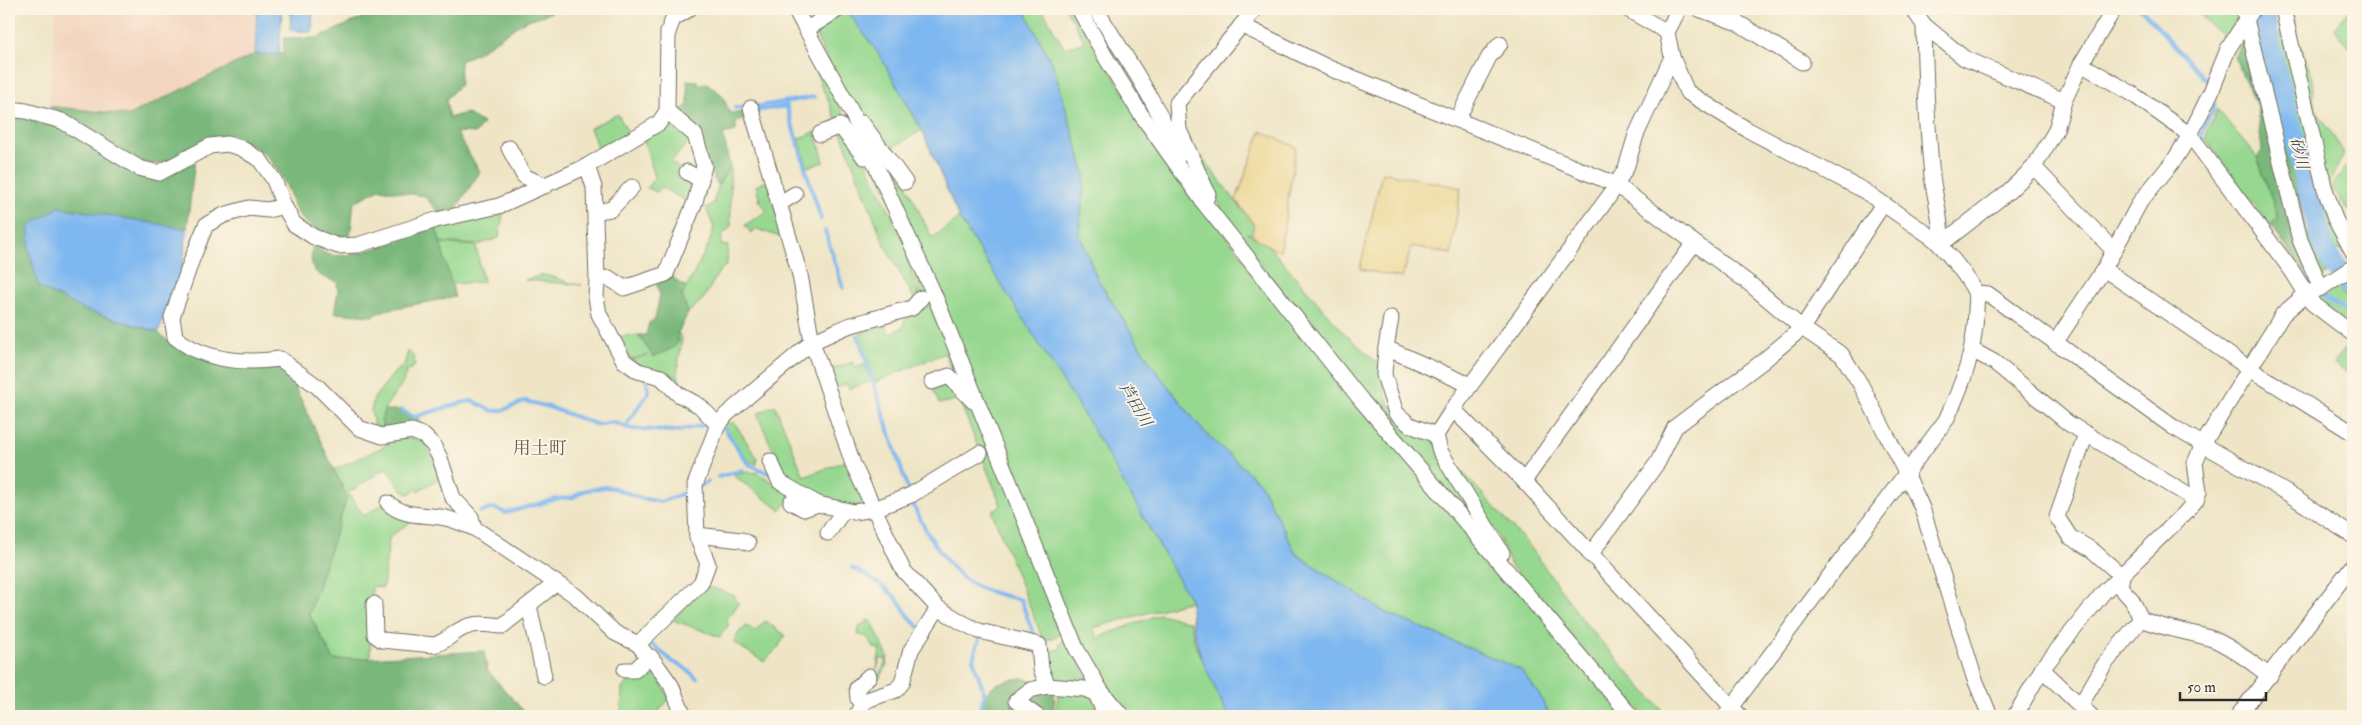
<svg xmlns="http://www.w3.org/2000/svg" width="2362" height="725" font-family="'IM FELL Double Pica','Noto Serif JP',serif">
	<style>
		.built { fill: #f3d4be }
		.green { fill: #97d890; stroke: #61825e }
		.forest { fill: #79b87a; stroke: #527252 }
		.sand { fill: #eeda9e; stroke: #8c8264 }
		.water { fill: #7fb8f0; stroke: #55728e }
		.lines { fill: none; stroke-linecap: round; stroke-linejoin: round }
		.stream { stroke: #7fb8f0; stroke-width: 4 }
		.river { stroke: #7fb8f0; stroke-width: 21 }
		.minor-casing { stroke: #706c61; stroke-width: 17 }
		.minor { stroke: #fff; stroke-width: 15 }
		.labels { text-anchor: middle; stroke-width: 4; stroke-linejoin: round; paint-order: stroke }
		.water-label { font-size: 16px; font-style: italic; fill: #456; stroke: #fcf5e5 }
		.quarter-label { font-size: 18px; fill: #6f564e; stroke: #fcf5e5 }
	</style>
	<rect width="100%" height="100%" fill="#fcf5e5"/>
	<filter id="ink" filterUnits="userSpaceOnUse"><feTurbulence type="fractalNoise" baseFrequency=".02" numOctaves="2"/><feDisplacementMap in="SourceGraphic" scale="10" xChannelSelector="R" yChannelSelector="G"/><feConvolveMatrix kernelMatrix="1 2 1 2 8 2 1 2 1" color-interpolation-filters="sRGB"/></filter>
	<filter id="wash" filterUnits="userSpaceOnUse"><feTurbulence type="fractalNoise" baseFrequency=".0096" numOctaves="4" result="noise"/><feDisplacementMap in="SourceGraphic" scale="20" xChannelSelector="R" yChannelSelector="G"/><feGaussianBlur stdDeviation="1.12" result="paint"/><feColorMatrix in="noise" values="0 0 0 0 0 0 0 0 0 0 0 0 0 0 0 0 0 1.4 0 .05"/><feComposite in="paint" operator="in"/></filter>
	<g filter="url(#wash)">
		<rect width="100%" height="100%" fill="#efe5c6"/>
		<path class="built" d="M56,9h201l-2,45 -126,61 -80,-9z"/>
		<g class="green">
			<path d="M846,9l34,47 42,74 -37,22 20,30 27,56 27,-20 132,208 100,175 -98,27 4,10 63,-24 30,8 5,21 33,73h-106l-57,-84 -14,7 -8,1 -51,-128 9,-7 -42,-106 -20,5 -6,-15 21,-7 -9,-29 -72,30 -15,-48 27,-11 4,10 15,-7v-6l14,-11c5,-20 -5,-38 -4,-58l-100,-221z"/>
			<path d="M1024,9h18l22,39 21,-6 -19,-33h6l102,164 449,543h-73l-10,-20 -19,-26 -135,-57 -90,-59 -36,-71 -57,-52 -50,-64 -56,-89 -18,-45 6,-58 -31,-107z"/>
			<path d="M2194,9h44l-1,12 -12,18z"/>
			<path d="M2286,9h7l5,33 14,34 2,30 30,47 -21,43 22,51 -9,4c-30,-67 -43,-143 -61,-213l8,-8z"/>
			<path d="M2351,9h2v44l-19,-24z"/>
			<path d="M812,49l91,190 15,57 -3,4 -30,-54 -57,-146 -8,-17z"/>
			<path d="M2217,109l40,48 22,62 -9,6 -65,-87z"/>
			<path d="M618,114l11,21 -30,17 -9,-24z"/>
			<path d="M666,121l26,17 -21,24 26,19 -7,22 -29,-16 -4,5 -10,-4 8,-11 -12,-38z"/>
			<path d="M816,132l8,30 -17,5 -8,-29z"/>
			<path d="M1201,156l53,69 -2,9 -6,-1 21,11 77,89 35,31 9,39 43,34 65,113 -116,-136 -152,-190 -28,-66z"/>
			<path d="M2353,157v48l-4,6 -18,-23z"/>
			<path d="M730,166l1,60 -9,10 -1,9 7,1 -1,19 -7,5 -16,28 -16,15 -6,-17 26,-50 6,-18 -8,-20 7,-4 5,-18z"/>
			<path d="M764,182l5,2 14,54 -26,-9 -6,4 -6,-8 22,-14 -7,-9 -4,-16z"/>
			<path d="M503,214l-4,24 -22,7 -37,-3 -4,-15z"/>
			<path d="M440,243l36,3 7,36 -32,2z"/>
			<path d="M542,275c15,1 25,9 40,10l-57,-5z"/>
			<path d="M2337,287l16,18v24l-42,-32z"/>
			<path d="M678,333l4,5 -5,36 5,11 1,9 -52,-34 17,-5 -17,4 -16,-22 24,-2 14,21 8,-3z"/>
			<path d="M2352,339l1,1v36l-19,-13z"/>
			<path d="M408,351l6,6 1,9 -9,6c-5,26 -30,29 -23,60l-8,-2 -4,-19 3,-13 20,-25 10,-8z"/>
			<path d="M853,362l2,6 11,-4 5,17 -22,8 -2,-5 -8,3 -4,-3 -5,1 -1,-15z"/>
			<path d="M775,405l29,72 41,-16 20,45 -24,-2 -27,-9 -27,-14 -30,-67z"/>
			<path d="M727,421l4,3 3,-2 23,36v6l-9,-3 -24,-35z"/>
			<path d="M389,438l34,1 18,38 -23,14 -1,-2 -9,5 -8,-6 -14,-20 -38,25 16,23 24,-15 24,16 -3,6 -20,15 -6,50 -11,-2 -2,72 -36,2 -25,-46 38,-117 -13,-27 53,-25z"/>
			<path d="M1452,460l79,88 53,74 83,94h-21l-25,-23 -110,-127 -11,-27z"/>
			<path d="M748,472l10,1 37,23 -15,14 -47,-35z"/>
			<path d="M705,585l30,11v4l4,3 -13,18 3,3 -9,13 -47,-17z"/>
			<path d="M868,620l5,4 15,33 -2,11 -9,14 -13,9 -2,-3c11,-8 21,-15 24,-29h-6l-3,10 3,-20 -7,-1v-3l-7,-9 -8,-1 1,-8z"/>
			<path d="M765,621l20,14 -7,13 -14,14 -31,-20 8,-12h2l3,-4 10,5z"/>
			<path d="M1068,639l22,44 -41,-3 -6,-31 18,1 -2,-6z"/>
			<path d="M647,664l9,7 13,28 -14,17 -22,-1 -12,1 1,-28z"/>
			<path d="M1056,688l37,9 7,19h-45l3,-17z"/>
		</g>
		<g class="forest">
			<path d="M371,9h183l-2,3 -29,10 -44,30 -19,9v24l-14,14 3,19 17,-5 17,10 -7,10 -20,-1 24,40 -25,38 -15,3 -16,-17 -44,-7 -26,13 -4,35c-16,-3 -37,-5 -49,-19 -7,-9 -10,-22 -14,-31 -10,-21 -23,-38 -44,-46 -41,-16 -56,20 -86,23 -5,0 -10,-2 -15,-2l-93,-56 80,9 126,-61h28l1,-16h33l45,-20z"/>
			<path d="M2255,22l12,26 20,88 18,92 24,44 -15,12 -44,-59 8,-8 -21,-60 5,-6 -5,-44 -23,-51z"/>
			<path d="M687,80l11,1 1,3 8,-1 15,12 8,18 20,-1 1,5 -15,4v10l-13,3 7,32 -12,20 -11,-22 -34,-54 10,-1 5,-5z"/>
			<path d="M9,114l50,9 80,51 56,-16 -8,71 -60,-9 -42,90 73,22c23,27 84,27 118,32l10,4 61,129 -38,117 25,46 150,-9 3,19 41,46h-519z"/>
			<path d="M436,227l19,70 -70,13 -12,6 -39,-3 4,-22 -1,-9c-23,-7 -29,-12 -24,-37 5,3 11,9 17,10 26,5 79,-19 106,-28z"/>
			<path d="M672,276l8,8 7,2 -5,10 6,17 -10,20 -1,11 -6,5 -18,8 -14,-22h7l3,-12 6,-4 5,-24 -3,-9 2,-5z"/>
			<path d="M385,410h14l15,8 3,-1 12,18 -45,-3 -3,-13z"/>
			<path d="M1021,678l22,6 -16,5 2,27h-53c13,-30 12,-32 45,-38z"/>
			<path d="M1053,690l2,10 -2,13h-6l-25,-16z"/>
		</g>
		<g class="sand">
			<path d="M1261,131l35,16 -16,105 -26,-15 -2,-3 2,-9 -18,-25z"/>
			<path d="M1382,172l79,16 -10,66 -39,-8 -10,32 -42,-9z"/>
		</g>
		<g class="water">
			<path d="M257,9h25l-3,46 -24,-1z"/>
			<path d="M291,9h22l-1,23 -22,-2z"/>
			<path d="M846,9h178l30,59 31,107 -6,58 18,45 56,89 50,64 57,52 36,71 90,59 135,57 19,26 10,20h-322c-17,-38 -38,-72 -37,-115l-100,-175 -132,-208 -37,-88 -42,-74z"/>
			<path d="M59,207l128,22 -6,49 -23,54 -73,-22 -46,-23 -10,-37v-24z"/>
		</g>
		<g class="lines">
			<g class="stream">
				<path d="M2141,9l65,71"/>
				<path d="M786,105l35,114"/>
				<path d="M754,107l60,-10"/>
				<path d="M735,108l12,-1"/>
				<path d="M756,112v-1l31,-5"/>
				<path d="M2202,140l-2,-2 15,-34"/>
				<path d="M825,231l18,57"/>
				<path d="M2298,268l16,20"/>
				<path d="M2318,293l35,23"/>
				<path d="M858,335l51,158"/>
				<path d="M401,410l13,7 51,-15 8,-1 20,10 10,-1 22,-9 24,6 49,18 14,-3 20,7 46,2 30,-7"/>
				<path d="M628,422l21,-30 -3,-14"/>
				<path d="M724,428l24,36 22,10"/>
				<path d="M718,477l25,-7"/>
				<path d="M700,486l8,-4"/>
				<path d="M911,499c10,26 35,68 58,83 15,10 35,13 52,18l15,41"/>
				<path d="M480,512l14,-4 12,5 50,-14 18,-2 9,-6 22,-4 9,1 26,10 21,4 31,-12"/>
				<path d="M852,568c15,7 31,17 42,28 10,10 14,23 25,31"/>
				<path d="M646,643l6,1 21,18 8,3 16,13"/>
				<path d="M977,716l8,-21 -12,-36 7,-23"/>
			</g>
			<path class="river" d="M2263,9l9,46 53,197 28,37"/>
		</g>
	</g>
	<g filter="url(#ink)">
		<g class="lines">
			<defs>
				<g id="minor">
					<path d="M795,9l56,102 83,183 142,354 25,43 21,25"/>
					<path d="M1079,9l27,49 34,55 64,90 158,198 269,315"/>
					<path d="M1096,9c25,42 69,103 81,150"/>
					<path d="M1627,9l40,23"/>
					<path d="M1699,9l39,14 64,39"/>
					<path d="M1913,9l11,16 40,33 100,43"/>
					<path d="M2283,9l41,177 11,33 18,33"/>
					<path d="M2245,15l55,225 21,48"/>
					<path d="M1241,25l88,43 286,116 135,100 52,44 40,27 19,30 45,88 16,35 52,169 16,39"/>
					<path d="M1924,25c1,50 3,100 8,151 3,23 10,45 9,68"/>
					<path d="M807,29l32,-20"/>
					<path d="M1672,57l15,35 61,38 115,60 70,48c11,10 36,40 42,54 3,4 1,13 1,18 -1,41 -13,74 -30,110l-221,296"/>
					<path d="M2081,64l50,29 59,42 102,136 20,32 41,31"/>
					<path d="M751,108l49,167 12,67 41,122 50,106 35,38 25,15 16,8 60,14 2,24 7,17 37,3 11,5"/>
					<path d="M9,109l17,2 36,10 77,47 20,5 51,-27 17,-2 14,4 19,12 14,20 10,26 10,18 20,13 24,9 20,-1 78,-25 63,-14 88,-40 72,-43 8,-12 1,-79 5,-13 16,-10"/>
					<path d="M1457,120l32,-63 11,-13"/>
					<path d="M862,123l43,59"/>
					<path d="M820,134l20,-8 24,31"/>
					<path d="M509,148l15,28 21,10"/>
					<path d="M587,166l7,21 3,93 12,-2 15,10 42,-14 29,-72 9,-36 -9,-31 -28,-24"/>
					<path d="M2034,167l80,84"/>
					<path d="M687,172l14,8"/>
					<path d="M1204,203l4,-9 -29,-64 -2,-27 78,-94"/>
					<path d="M779,204l16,-10"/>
					<path d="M284,206l-16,4 -19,-2 -25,7 -18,10 -14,34 -20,58 3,20c29,24 68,27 105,22l38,28 41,41 23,8 30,-5 12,5 9,9 7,13 13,40 18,19 3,11 102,68 39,37 23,11 10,13h3l20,28 11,27 3,4"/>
					<path d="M595,212l16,-3 21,-22"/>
					<path d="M1941,244l67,-52 26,-25 22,-37 8,-29 17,-37 33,-55"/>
					<path d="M2104,269l146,100 103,64"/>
					<path d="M597,280l-1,17 3,17 25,47 14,10 23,6 17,17 22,12 18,19"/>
					<path d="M1976,293l12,1 185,133 114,66 66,43"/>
					<path d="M1391,318l-5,30 -2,27 12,38 14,12 26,10"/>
					<path d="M2055,343l49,-74 36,-67 35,-43 15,-24 21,-43 17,-43 25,-40"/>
					<path d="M1386,348l84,37"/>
					<path d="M1972,350l22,12 74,61 128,77"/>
					<path d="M932,382l17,-6 24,25"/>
					<path d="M1453,409l71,72 216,235"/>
					<path d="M2086,434l-29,83 13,20 22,13 30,26 -2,11 12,13 9,19c24,11 50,12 74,21 20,9 38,24 55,36"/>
					<path d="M770,461l10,21 38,22"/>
					<path d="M1524,481l170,-238"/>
					<path d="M791,502l13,7 14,-5 36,8 20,-3 37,-14 69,-42"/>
					<path d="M388,503c16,14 32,11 52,14 11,1 23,7 34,11"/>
					<path d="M828,533l16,-23"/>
					<path d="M697,535l44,5 7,3"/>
					<path d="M1502,553l-62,-102 -4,-16 17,-26 157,-214 16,-27 10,-33 36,-78 -5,-25 12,-23"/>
					<path d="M1590,555l68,-93 17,-35 87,-65 40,-34 81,-124"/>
					<path d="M374,604l1,31 7,5 52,5c13,-3 20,-14 32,-18 12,-5 24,-2 36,-1l53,-42"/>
					<path d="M529,605l15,71"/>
					<path d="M638,644l63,-61 7,-19 -11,-27 -2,-52 22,-58 9,-12 86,-73 36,-16 64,-18 9,-10"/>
					<path d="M2042,669l49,47"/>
					<path d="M625,670h10l13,-13"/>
					<path d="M1101,691l-5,3 6,13v9"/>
					<path d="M864,701l-6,-2 -1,-11 12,-12"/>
					<path d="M2080,706l24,-41 37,-46"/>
					<path d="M856,716l8,-15 32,-11 6,-7 9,-33 27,-42"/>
					<path d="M1037,716l-21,-15 14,-11 18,-4"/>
					<path d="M2015,716l27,-47 61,-76 82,-80 11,-13 3,-8 -4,-29 8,-19 80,-130 23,-20 15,-6 32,-21"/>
					<path d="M2238,716l115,-151"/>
				</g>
			</defs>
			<use href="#minor" class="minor-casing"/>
			<use href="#minor" class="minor"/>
		</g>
	</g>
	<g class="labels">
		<g class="water-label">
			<text transform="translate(2300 153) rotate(76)" y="6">砂川</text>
			<text transform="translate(1136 404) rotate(59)" y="6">芦田川</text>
		</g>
		<g class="quarter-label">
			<text x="540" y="454">用土町</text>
		</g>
	</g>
	<rect width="2362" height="725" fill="none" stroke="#fcf5e5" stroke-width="30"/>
	<path d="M2180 692v8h86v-8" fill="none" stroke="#2b2b2b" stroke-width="2.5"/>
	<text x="2187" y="692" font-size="15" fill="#2b2b2b" stroke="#fcf5e5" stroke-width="4" paint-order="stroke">50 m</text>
</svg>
